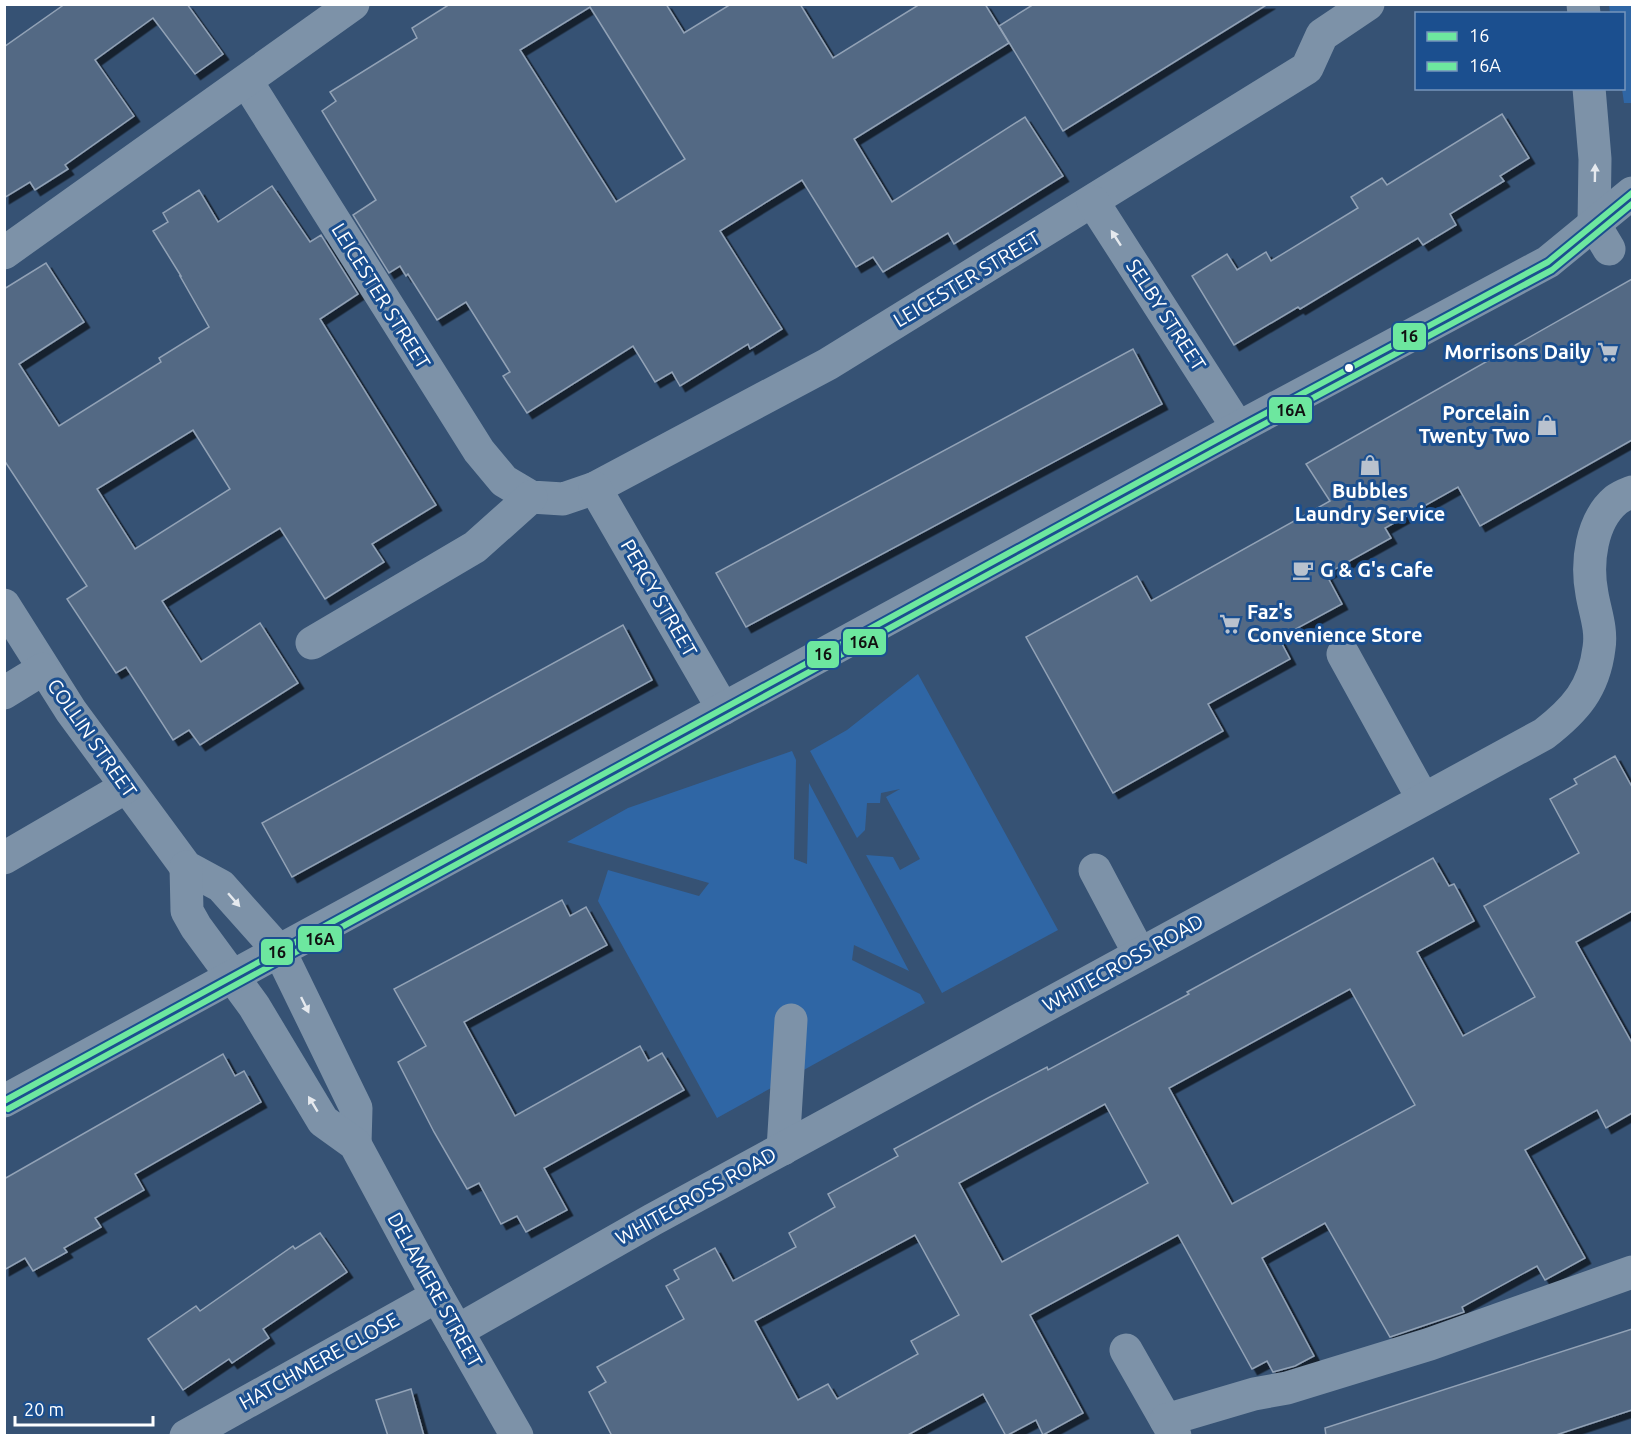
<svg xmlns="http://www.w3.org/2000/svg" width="1637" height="1440" font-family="Ubuntu,sans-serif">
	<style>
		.green { fill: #2f66a5 }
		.building { fill: #526984; stroke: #92a2b6; stroke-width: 1.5; fill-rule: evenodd; filter: url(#shadow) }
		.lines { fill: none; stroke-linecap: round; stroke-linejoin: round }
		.minor { stroke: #7d92a8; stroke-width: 33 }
		.bus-1-casing { stroke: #1b4f8f; stroke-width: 10 }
		.bus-2-casing { stroke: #1b4f8f; stroke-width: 10 }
		.bus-1 { stroke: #6de79f; stroke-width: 6 }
		.bus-2 { stroke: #6de79f; stroke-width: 6 }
		.oneway { fill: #e5e9ee }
		.bus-dot { fill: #fff; stroke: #1b4f8f; stroke-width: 2 }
		.labels { text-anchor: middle; stroke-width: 6; stroke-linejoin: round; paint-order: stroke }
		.street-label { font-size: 20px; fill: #fff; stroke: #1b4f8f }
		.poi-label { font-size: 20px; font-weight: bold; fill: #fff; stroke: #1b4f8f; text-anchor: end }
		.line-badge { stroke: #1b4f8f; stroke-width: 2 }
		.pale-badge-label { font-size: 16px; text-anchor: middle; font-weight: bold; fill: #111 }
	</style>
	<defs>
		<filter id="shadow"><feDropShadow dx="5.5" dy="5.5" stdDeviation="0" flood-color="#0009"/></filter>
	</defs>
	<rect width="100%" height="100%" fill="#365274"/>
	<g class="green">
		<path d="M1609,5h23v98h-8l-2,-14 2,-1v-74l-14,-1z"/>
		<path d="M918,674l140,256 -116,63 -76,-138 27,2 7,13 20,-11 -34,-62 14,-8 -19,4 -1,10h-13l-2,27 -8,8 -47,-87 37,-21z"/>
		<path d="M792,751l4,9 -2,99 13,5 2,-81 100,188 -55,-26 -2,15 68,34 5,9 -208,115 -119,-217 10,-31 91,26 10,-13 -142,-41 61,-34z"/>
	</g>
	<g class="building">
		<path d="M65,4h122l36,50 -28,20 -42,-56 -58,42 39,56 -69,49 3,4 -33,21 -5,-8 -26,16v-151z"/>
		<path d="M450,4h216l18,29 47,-29h69l33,54 87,-54h65l24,39 -155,96 38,63 133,-85 38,59 -109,68 -6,-11 -65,39 -10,-15 -17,10 -54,-87 -82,51 62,98 -32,20 -2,-5 -68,42 -8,-14 -17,10 -22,-36 -106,67 -24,-37 7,-4 -44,-70 -29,18 -29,-46 -2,2 -6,-10 -11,7 -36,-58 23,-15 -54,-89 14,-10 -6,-9 87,-54 -5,-10zM590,7l95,152 -69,43 -96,-152z"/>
		<path d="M1034,4l147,1 87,-1 -205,127 -64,-105z"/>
		<path d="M1502,114l27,44 -29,18 4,5 -54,33 6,11 -33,20 -5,-7 -118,71 -2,-2 -64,38 -42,-69 35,-22 10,16 29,-18 5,9 87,-53 -7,-11 31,-19 5,7z"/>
		<path d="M272,186l38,56 11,-7 37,59 -38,25 116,186 -64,39 12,18 -59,37 -45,-71 -118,73 39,61 59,-39 38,60 -98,62 -11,-15 -16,10 -47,-73 -10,6 -49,-74 20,-13 -83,-126v-171l42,-26 38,59 -65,42 40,62 102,-64 -2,-4 50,-31 -29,-51h1l-28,-45 15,-9 -5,-9 36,-23 19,32zM193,430l37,59 -95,60 -38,-60z"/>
		<path d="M1632,279v161l-152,86 -22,-39 -73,41 6,10 -65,36 16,30 -63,34 11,21 -82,45 15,27 -110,62 -87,-156 111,-61 14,25 179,-100 -24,-37z"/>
		<path d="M1133,349l29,55 -416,223 -30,-54z"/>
		<path d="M623,625l29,55 -360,197 -30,-54z"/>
		<path d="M1615,756l17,31v124l-56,31 56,101v70l-26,15 -9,-18 -72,40 60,108 -40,22 -8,-14 -75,41 2,5 -74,25 -65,-114 -63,35 52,98 -19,10 -22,6 -6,-11 -15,8 -74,-134 -148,80 53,98 -40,22 -7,-15 -30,16 -23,-42 -77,42h-294l-23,-44 17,-10 -9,-15 87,-48 -18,-33 13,-7 -5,-9 41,-22 18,33 63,-34 -7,-14 46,-26 -7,-13 70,-38 -4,-7 94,-51 59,-31 1,3 141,-76 -2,-2 246,-134 16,28 5,-2 20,37 -57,31 46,84 72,-39 -51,-91 95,-53 -29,-54 27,-15 -3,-5zM1350,989l65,116 -183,99 -63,-116zM1105,1104l43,79 -146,79 -43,-79zM915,1235l44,80 -48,26 7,13 -81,45 -9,-15 -30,16 -43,-79z"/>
		<path d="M562,900l8,16 16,-9 21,38 -143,77 51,94 125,-70 8,15 14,-8 22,37 -140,78 23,42 -41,22 -9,-16 -16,8 -22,-41 -12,6 -33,-57 -36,-70 28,-16 -32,-57z"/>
		<path d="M223,1054l12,22 9,-5 17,31 -126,72 9,16 -49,28 6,9 -37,21 3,4 -34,19 -8,-13 -21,12v-91z"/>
		<path d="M320,1233l27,39 -84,57 6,9 -37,25 -3,-4 -46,31 -35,-51 48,-33 4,5 93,-65 2,3z"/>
		<path d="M1632,1329v81l-79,26h-227l-1,-8z"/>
		<path d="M411,1389l13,47h-36l-12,-36z"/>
	</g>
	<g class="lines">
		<g class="minor">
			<path d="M1583,4l1,10"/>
			<path d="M247,82l232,369 25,30 27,16 32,2 32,-11 233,-124 479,-296 15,-33 46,-31"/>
			<path d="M1589,88l6,71 -1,65 15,25"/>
			<path d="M1093,202l145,226"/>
			<path d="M4,253l349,-249"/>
			<path d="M595,488l128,221"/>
			<path d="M4,605l67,106 115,156 35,19 59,66 76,156 -1,36"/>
			<path d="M312,643l163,-96 56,-50"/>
			<path d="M1343,654l80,145"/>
			<path d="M4,693l39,-24"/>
			<path d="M4,858l122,-71"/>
			<path d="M186,867l1,44 9,16 58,79 69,115 32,23 82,152 80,140"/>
			<path d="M1095,870l44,83"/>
			<path d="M4,1101l1234,-673 310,-166 84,-69"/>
			<path d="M783,1149l8,-129"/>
			<path d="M457,1331l195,-111 892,-486c31,-24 50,-45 55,-86 3,-19 -4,-36 -7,-54 -6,-31 -1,-73 24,-94 5,-4 11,-6 16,-8"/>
			<path d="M1126,1350l49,86"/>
			<path d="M1166,1420l88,-26 33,-6 143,-44 202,-72"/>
			<path d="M186,1436l251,-140"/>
		</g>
		<defs>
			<path id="bus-1" d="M4,1101l1234,-673 310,-166 84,-69"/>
			<path id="bus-2" d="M8,1109l1234,-673 310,-166 80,-66"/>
		</defs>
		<use href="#bus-1" class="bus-1-casing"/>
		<use href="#bus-2" class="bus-2-casing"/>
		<use href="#bus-1" class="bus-1"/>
		<use href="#bus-2" class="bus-2"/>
	</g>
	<defs><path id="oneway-solid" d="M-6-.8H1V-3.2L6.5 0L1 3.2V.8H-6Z" transform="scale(1.5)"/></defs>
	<g class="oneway">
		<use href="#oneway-solid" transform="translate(1595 173) rotate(-89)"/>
		<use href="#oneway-solid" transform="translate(1116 238) rotate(-123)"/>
		<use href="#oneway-solid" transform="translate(234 900) rotate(49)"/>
		<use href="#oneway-solid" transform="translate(305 1005) rotate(64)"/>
		<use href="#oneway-solid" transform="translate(313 1104) rotate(-121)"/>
	</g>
	<defs>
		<symbol id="supermarket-bare" viewBox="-9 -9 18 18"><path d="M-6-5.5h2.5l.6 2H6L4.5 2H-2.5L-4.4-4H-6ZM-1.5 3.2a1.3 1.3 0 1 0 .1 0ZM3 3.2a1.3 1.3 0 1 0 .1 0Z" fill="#b9c2ce" stroke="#1b4f8f" stroke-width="2.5" paint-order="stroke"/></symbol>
		<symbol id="shop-bare" viewBox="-9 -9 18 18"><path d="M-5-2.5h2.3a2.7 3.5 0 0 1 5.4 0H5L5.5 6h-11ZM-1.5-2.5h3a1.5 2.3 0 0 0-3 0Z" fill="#b9c2ce" stroke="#1b4f8f" stroke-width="2.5" paint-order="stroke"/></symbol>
		<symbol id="cafe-bare" viewBox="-9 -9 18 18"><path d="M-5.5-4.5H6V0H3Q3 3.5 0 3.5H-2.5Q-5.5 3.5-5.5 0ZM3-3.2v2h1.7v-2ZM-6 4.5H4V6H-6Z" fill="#b9c2ce" stroke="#1b4f8f" stroke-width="2.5" paint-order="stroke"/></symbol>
	</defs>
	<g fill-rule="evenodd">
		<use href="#supermarket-bare" x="1593" y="337" width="30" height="30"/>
		<use href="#shop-bare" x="1532" y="410" width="30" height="30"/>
		<use href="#shop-bare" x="1355" y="450" width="30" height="30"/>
		<use href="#cafe-bare" x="1288" y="555" width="30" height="30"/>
		<use href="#supermarket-bare" x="1215" y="609" width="30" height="30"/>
	</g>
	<circle class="bus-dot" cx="1349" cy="368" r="5"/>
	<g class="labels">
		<g class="street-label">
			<text transform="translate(967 279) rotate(-31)" y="7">LEICESTER STREET</text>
			<text transform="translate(381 296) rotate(58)" y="7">LEICESTER STREET</text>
			<text transform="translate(1166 315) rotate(57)" y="7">SELBY STREET</text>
			<text transform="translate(659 598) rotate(60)" y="7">PERCY STREET</text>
			<text transform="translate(92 738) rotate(55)" y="7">COLLIN STREET</text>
			<text transform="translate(1123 963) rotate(-29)" y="7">WHITECROSS ROAD</text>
			<text transform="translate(696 1196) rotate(-29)" y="7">WHITECROSS ROAD</text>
			<text transform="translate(435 1290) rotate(61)" y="7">DELAMERE STREET</text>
			<text transform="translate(319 1361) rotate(-29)" y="7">HATCHMERE CLOSE</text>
		</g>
		<g class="poi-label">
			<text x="1591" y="359">Morrisons Daily</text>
			<text x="1530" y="420">Porcelain<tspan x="1530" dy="23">Twenty Two</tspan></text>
			<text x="1370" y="498" text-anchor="middle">Bubbles<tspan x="1370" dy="23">Laundry Service</tspan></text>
			<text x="1320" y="577" text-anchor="start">G &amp; G's Cafe</text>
			<text x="1247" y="619" text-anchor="start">Faz's<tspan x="1247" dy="23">Convenience Store</tspan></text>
		</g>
	</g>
	<g class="line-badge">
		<rect x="1392" y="322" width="35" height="29" rx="6" fill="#6de79f"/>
		<rect x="1268" y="396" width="45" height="28" rx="6" fill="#6de79f"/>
		<rect x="842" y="628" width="45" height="28" rx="6" fill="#6de79f"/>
		<rect x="806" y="640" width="34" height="29" rx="6" fill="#6de79f"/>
		<rect x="297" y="925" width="46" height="28" rx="6" fill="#6de79f"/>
		<rect x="260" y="938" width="34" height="28" rx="6" fill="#6de79f"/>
	</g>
	<g class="pale-badge-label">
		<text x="1409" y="342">16</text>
		<text x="1291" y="416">16A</text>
		<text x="864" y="648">16A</text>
		<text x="823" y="660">16</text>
		<text x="320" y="945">16A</text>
		<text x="277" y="958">16</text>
	</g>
	<rect width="1637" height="1440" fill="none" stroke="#ffffff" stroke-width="12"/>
	<rect x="1415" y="12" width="210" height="78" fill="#1b4f8f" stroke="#7695bc" stroke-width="1.5"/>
	<rect x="1427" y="32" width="30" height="9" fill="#6de79f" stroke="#7695bc" stroke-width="1.5"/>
	<text x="1469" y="42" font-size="18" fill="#ffffff">16</text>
	<rect x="1427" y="62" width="30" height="9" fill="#6de79f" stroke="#7695bc" stroke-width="1.5"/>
	<text x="1469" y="72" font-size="18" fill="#ffffff">16A</text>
	<path d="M15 1416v9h138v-9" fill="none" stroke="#ffffff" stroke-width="3"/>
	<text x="24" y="1416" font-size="18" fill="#ffffff" stroke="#1b4f8f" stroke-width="4.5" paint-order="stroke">20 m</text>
</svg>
